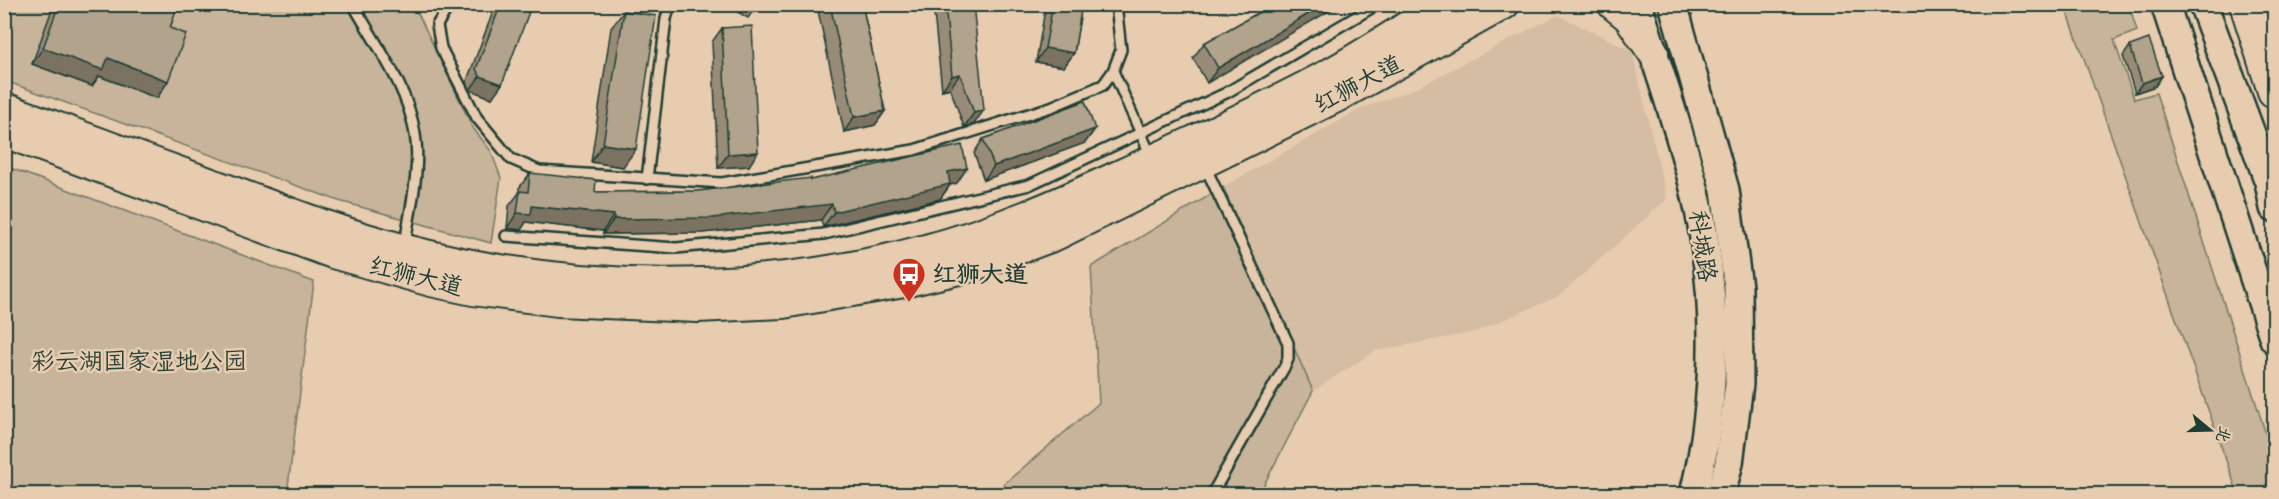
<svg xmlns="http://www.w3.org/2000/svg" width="2279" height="499" font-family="Dekko,'LXGW WenKai TC',sans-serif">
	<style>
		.built { fill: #d4bda2 }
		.green { fill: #c7b49a; stroke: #737867; stroke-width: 1.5 }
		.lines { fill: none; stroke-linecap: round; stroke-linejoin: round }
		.service-casing { stroke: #1f3d34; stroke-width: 14 }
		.secondary-casing { stroke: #1f3d34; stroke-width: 32 }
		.primary-casing { stroke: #1f3d34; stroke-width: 34 }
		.trunk-casing { stroke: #1f3d34; stroke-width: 36 }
		.service { stroke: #e8ccaf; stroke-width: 9 }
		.secondary { stroke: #e8ccaf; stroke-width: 27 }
		.primary { stroke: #e8ccaf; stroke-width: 30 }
		.trunk { stroke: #e8ccaf; stroke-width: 32 }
		.wall { fill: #988c78; stroke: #1f3d34; stroke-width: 1.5 }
		.shaded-wall { fill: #7c7262; stroke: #1f3d34; stroke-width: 1.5 }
		.building { fill: #b1a38c; stroke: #1f3d34; stroke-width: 1.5 }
		.labels { text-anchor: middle; stroke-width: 5; stroke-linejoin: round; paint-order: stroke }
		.street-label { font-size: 24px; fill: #1f3d34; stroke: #e8ccaf }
		.poi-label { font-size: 24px; font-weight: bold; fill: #1f3d34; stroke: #e8ccaf; text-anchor: start }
		.park-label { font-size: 24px; fill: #274339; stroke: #e8ccaf }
	</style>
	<rect width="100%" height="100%" fill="#e8ccaf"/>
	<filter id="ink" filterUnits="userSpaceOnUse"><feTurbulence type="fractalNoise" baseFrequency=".0167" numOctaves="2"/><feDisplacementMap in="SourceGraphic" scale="12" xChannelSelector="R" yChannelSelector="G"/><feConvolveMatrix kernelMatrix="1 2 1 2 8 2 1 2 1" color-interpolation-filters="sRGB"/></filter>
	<g filter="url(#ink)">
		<path class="built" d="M1558,15l74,36 35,148 -108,97 -84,36 -100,19 -62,40 -90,-204 139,-79 50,-18z"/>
		<g class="green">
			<path d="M4,5h410l59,123 18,23 10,27 -10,65 -152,-42 -334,-120z"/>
			<path d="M2065,5h64l8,26 -23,9 20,59 22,-6 118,366v35h-36z"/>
			<path d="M5,166l309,116 -27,212h-282z"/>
			<path d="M1223,187l90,204 -54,103h-256l1,-10 95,-81 -8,-136z"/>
		</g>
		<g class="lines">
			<defs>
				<g id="service">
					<path d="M353,4c23,41 55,83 62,130 6,34 -5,76 -10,110"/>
					<path d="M450,4l-13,21 4,23 36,70 34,41 28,12 183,12 192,-33 137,-43 52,-22 10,-14 8,-21 -5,-46"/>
					<path d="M1113,71l38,85"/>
					<path d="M1204,164l84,179v16l-3,7 -73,128"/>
					<path d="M647,179l19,-160 4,-15"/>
					<path d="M506,236l170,12 148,-14 205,-49 197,-92 152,-89"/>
				</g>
				<g id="secondary">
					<path d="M1638,4c19,63 42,125 57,188 23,98 23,205 -1,302"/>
					<path d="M1673,4l52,186 13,97 1,97 -10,79 -8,31"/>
					<path d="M2165,4l109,335"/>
					<path d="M2203,4l66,178 5,26"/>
				</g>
				<g id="primary">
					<path d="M1613,4l16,13 24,35"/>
					<path d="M4,108c75,28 149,55 224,82 57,21 114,44 174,59 168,45 356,47 524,1 69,-18 134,-47 199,-77 67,-31 136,-62 201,-97 40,-22 78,-48 118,-72"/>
					<path d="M4,132l329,121 98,28 42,9 85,11 139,6 86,-4 121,-21 68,-16 83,-31 287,-141 162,-90"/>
				</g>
				<path id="trunk" d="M2246,4l28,87"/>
			</defs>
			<use href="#service" class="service-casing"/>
			<use href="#secondary" class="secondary-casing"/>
			<use href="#primary" class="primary-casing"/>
			<use href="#trunk" class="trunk-casing"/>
			<use href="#service" class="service"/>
			<use href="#secondary" class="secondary"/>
			<use href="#primary" class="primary"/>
			<use href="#trunk" class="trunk"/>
		</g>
		<g class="wall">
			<path d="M54,4h124l-8,24 -2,53 -11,17 -58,-22 -7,10 -60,-22z"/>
			<path d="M496,4h36l-40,94 -22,-8 -4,-7z"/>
			<path d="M724,4h34l-10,14z"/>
			<path d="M819,4h43l23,107 -10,14 -31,7 -27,-126z"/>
			<path d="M933,4h40l1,120 -10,3 -14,-39 -8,2z"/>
			<path d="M1046,4h36l-8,49 -10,14 -28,-5z"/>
			<path d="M1274,4l-67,79 -14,-25 11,-15z"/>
			<path d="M624,11l-1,156 -32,-5 20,-134z"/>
			<path d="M722,28l27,138 -31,2 -6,-126z"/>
			<path d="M2130,46l32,30 -7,10 -20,7 -12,-37z"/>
			<path d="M1095,129l-10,14 -101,37 -10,-27 9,-14z"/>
			<path d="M530,173l65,19 103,-1 113,-11 146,3 -7,2 -10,14 -117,28 -2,-7 -119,13 -99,1v-3l-77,-9 -5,8 -14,-2 2,-22 10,-13v-5z"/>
		</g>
		<g class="shaded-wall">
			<path d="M1325,4h16l-134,79 11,-15z"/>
			<path d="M43,48l65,10 60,23 -11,17 -58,-22 -7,10 -60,-22z"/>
			<path d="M1045,48l29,5 -10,14 -28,-5z"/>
			<path d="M960,74l-10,14 -8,2 10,-14z"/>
			<path d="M480,76l22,8 -10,14 -22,-8z"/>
			<path d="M2162,76l-7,10 -20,7 7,-10z"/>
			<path d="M984,110l-10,14 -10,3 10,-14z"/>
			<path d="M885,111l-10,14 -31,7 10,-15z"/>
			<path d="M1095,129l-10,14 -101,37 10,-14z"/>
			<path d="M603,144l33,5 -13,18 -32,-5z"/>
			<path d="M758,152l-9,14 -31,2 10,-14z"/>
			<path d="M967,168l-10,15 -7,2 -10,14 -117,28 11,-15 114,-40z"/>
			<path d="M832,204l-11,16 -119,13 -99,1 11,-15z"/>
			<path d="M532,206l82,9 -11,16 -77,-9 -5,8 -14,-2 10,-15z"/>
		</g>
		<g class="building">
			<path d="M59,4h119l-8,24 16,6 -18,47 -60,-23 -5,12 -60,-22z"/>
			<path d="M501,4h31l-30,80 -22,-8 -4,-7z"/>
			<path d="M830,4h32l23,107 -31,6z"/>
			<path d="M945,4h28l11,106 -10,3 -14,-39 -8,2z"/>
			<path d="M1053,4h29l-8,49 -29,-5z"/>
			<path d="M1274,4h51l-107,64 -14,-25z"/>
			<path d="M624,11l32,5 -20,133 -33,-5z"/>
			<path d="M752,26l6,126 -30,2 -6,-126z"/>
			<path d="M2149,39l13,37 -20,7 -12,-37z"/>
			<path d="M1085,101l10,28 -101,37 -11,-27z"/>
			<path d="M962,145l5,23 -19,4 2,12 -116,28 -2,-8 -119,14 -99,1v-4l-82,-9 -1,8 -14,-1 3,-22 8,1 2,-19 66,7 -1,12 103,-1 113,-13v2z"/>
		</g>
	</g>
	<defs>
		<symbol id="bus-pin" viewBox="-11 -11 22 30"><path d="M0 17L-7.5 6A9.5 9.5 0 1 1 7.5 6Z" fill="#c8321e" stroke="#e8ccaf"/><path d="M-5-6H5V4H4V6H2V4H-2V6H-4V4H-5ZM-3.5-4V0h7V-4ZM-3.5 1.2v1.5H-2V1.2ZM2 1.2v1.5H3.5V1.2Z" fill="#fff"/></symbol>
	</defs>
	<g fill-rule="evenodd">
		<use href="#bus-pin" x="890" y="255" width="38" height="52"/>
	</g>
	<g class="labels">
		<g class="street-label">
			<text transform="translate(1358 84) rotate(-28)" y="8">红狮大道</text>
			<text transform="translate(1703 246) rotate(82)" y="8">科城路</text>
			<text transform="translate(416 276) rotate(14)" y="8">红狮大道</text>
		</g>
		<g class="poi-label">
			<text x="932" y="282">红狮大道</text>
		</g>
		<g class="park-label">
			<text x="139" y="369">彩云湖国家湿地公园</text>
		</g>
	</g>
	<rect width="2279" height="499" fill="none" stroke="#e8ccaf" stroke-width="24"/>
	<rect x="12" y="12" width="2255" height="475" fill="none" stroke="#1f3d34" stroke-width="2" filter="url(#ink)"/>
	<g transform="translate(2210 430) rotate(109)" stroke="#e8ccaf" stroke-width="4.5" paint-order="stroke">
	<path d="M0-4.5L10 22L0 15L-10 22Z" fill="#1f3d34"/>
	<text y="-9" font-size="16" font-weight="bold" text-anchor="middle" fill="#1f3d34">北</text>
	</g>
</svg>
